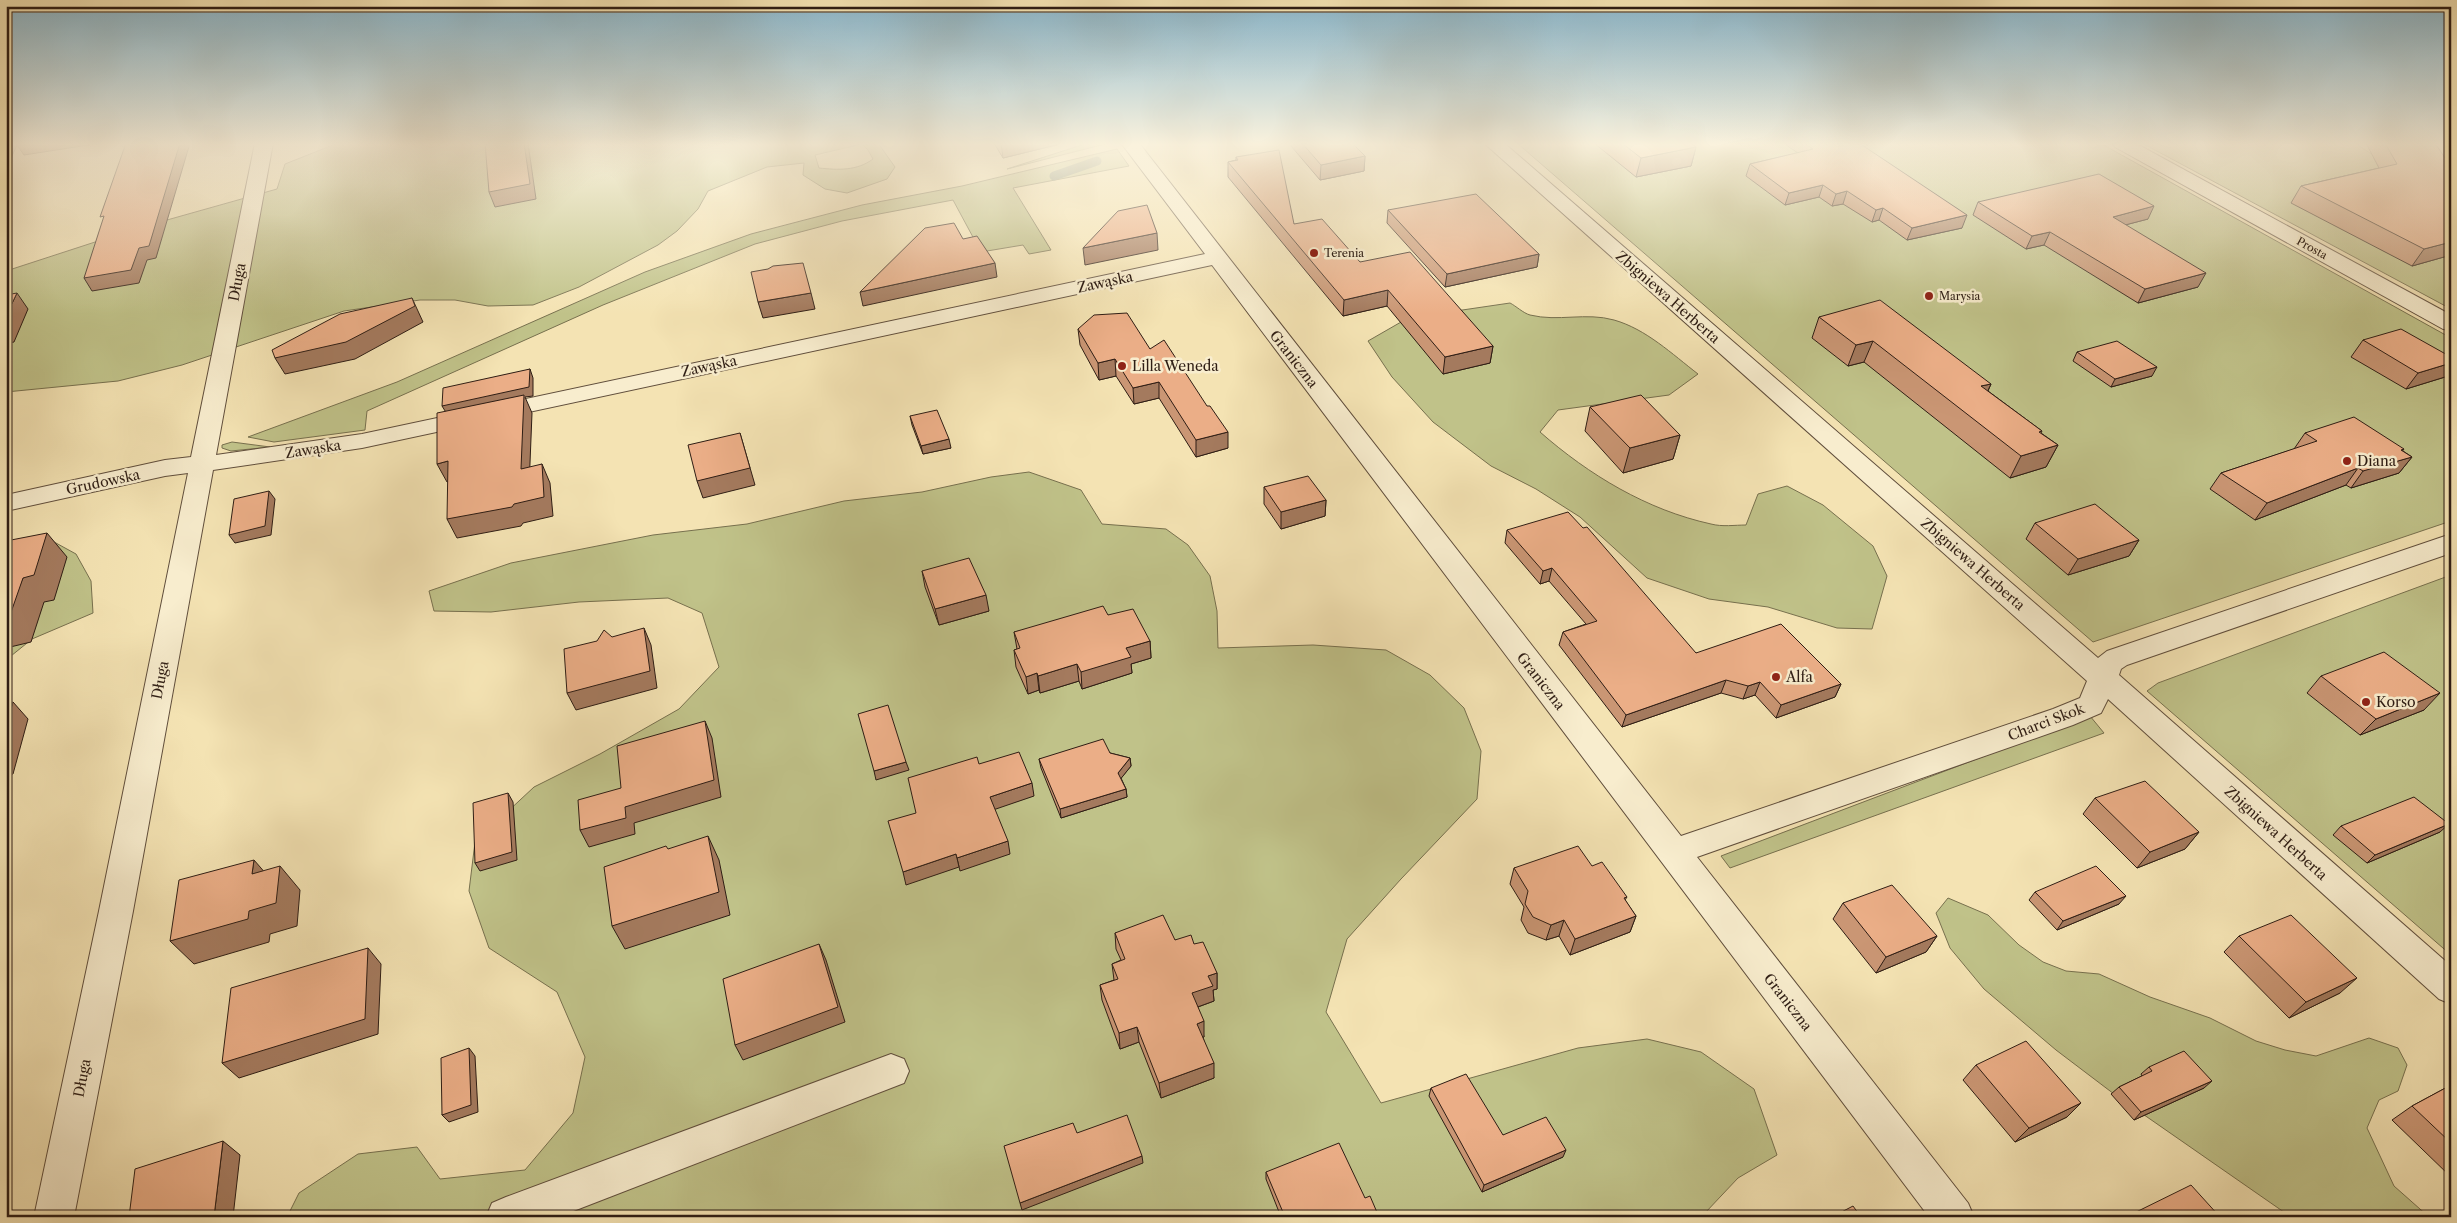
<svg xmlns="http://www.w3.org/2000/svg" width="2457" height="1223" font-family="'Libre Caslon Text',serif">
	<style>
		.green { fill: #c0c289; stroke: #77704e; fill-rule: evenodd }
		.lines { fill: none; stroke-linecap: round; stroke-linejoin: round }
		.stream { stroke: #717e6c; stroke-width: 9 }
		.minor-casing { stroke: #604e3c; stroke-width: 2 }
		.minor { fill: #f8edce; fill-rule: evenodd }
		.wall { fill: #ca9674; stroke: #2e1d14 }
		.shaded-wall { fill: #a47a5e; stroke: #2e1d14 }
		.building { fill: #ebae87; stroke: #2e1d14 }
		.poi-dot { fill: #8f2418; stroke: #f8edce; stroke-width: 2 }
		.labels { text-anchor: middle; stroke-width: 5; stroke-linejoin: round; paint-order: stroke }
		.far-street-label { font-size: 11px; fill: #2e1d14; stroke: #f8edce }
		.far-poi-label { font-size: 11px; fill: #2e1d14; stroke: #f8edce; text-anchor: start }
		.street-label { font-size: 14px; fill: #2e1d14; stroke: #f8edce }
		.poi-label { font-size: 14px; fill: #2e1d14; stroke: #f8edce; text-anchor: start }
	</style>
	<rect width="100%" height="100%" fill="#f4e3b3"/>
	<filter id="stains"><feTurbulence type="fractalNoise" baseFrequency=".004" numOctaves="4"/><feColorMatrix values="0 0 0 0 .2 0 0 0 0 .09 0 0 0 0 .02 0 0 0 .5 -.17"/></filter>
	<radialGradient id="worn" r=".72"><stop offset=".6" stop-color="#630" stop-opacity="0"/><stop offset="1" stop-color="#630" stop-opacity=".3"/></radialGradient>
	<g class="green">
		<path d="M338,143h540l17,24 -8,12 -40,14 -22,-4 -22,-14 1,-12 -37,4 -59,24 -10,18 -21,22 -19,14 -79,42 -46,18 -45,1 -33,-6h-35l-76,11 -162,54 -64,16 -112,11v-121l129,-42 142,-40 8,-25zM862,144l6,6 5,9c-16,12 -35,11 -54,9l-4,-13z"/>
		<path d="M1088,143h21l-102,26z"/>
		<path d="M1517,143h583l351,195v183l-358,121z"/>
		<path d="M2142,143h213l48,32 48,10v124z"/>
		<path d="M1117,149l12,17 -116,22 38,62 -22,4 -6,-9 -42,7 -28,-52 -111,21 -87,23 -152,61 -236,106 -2,19 -91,12 -26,-5 149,-55 248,-110 106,-38 111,-29 100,-19z"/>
		<path d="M1510,303c6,3 13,10 20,12 28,7 56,-3 84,5 32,9 58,34 84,54l-29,21 -111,15 -18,22c49,43 107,78 171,92 11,3 24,1 35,1l12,-31 29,-8 36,19 50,41 14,30 -15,53 -35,-1 -69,-21 -59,-8 -62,-21 -67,-61 -44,-28 -45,-23 -58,-44 -41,-45 -24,-36 40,-23z"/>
		<path d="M232,442l38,5 -39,4 -9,-3v-3z"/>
		<path d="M1029,472l52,18 21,34 64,5 22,16 22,31 7,35 1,37 95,-3 73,5 44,25 34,33 17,43 -4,48 -76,80 -54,60 -21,73 55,91 197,-55 69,-9 54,13 53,37 23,66 -39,23 -33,35 -1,4h-1417l12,-24 59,-39 59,-7 23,32 85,-9 48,-57 12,-56 -28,-65 -68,-44 -20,-57 6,-49 59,-55 66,-33 79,-45 40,-42 -17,-54 -34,-15 -89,4 -88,10 -57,-1 -5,-20 82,-28 142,-28 94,-11 97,-23 78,-9 69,-15z"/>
		<path d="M45,537l31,17 15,27 2,32 -61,26 -26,21v-118z"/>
		<path d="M2451,575v380l-304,-264 11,-8z"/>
		<path d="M2090,716l14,17 -374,135 -9,-12z"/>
		<path d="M1948,898l40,17 31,30 24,17 23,9 33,3 51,23 60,21 46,23 29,9 31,6 53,-18 29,10 9,17 -9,26 -19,9 -12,28 27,58 35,31h-138l-177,-123 -58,-44 -72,-61 -34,-41 -14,-35z"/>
	</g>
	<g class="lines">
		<path class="stream" d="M1054,176l43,-15"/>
		<defs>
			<g id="minor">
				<path d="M255,143h18l-57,312 146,-21 843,-180 -84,-111h18l542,693 372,-127 27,-11 7,-17 -603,-538h20l594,515 9,-7 344,-117v19l-324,112 -6,4 -2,6 332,291v38l-12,-5 -331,-300 -7,14 -28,12 -376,132 271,346 6,14h-45l-717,-952 -850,183 -149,22 -80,441 -59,306h-40l65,-306 89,-438 -23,3 -159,35v-16l159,-35 26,-3z"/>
				<path d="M2112,143h23l316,172v15l-8,-1 -328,-182z"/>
				<path d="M891,1054l13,5 5,12 -5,12 -346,134h-72l6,-14 14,-6z"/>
			</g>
		</defs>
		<use href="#minor" class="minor-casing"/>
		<use href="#minor" class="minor"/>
	</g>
	<g class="wall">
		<path d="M994,143h70l-61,15z"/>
		<path d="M1291,143h61l13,13 -1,15 -44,9 -29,-34z"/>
		<path d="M1594,143h97l5,4 -5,19 -55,11z"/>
		<path d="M1783,143h76l103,85 -55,12 -28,-20 -7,2 -29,-18 -11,2 -13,-9 -34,8 -39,-29 4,-12 48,-11z"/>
		<path d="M2366,143h69l16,112 -39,11 -121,-63 10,-17 78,-18z"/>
		<path d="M1236,157l58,67 66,38 133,84 -3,17 -47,11 -56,-68 -44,10 -115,-139v-15l8,-2z"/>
		<path d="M1978,202l170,17 -23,6 73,62 -60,16 -94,-58 -18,4 -53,-34z"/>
		<path d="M1388,210l151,44 -2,13 -92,20 -58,-64z"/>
		<path d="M1819,317l172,67 -3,7 54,40 -1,2 17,12 -12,22 -36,11 -146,-116 -16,4 -36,-28z"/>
		<path d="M1078,329l72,20 78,99 -32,9 -37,-59 -25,6 -18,-28 -17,4 -19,-35z"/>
		<path d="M2363,340l88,17v13l-6,7 -39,12 -55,-32z"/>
		<path d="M2077,352l75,24 -41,11 -38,-26z"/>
		<path d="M1590,407l90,28 -7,24 -50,14 -38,-42z"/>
		<path d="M910,416l41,32 -28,6 -11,-29z"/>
		<path d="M2305,433l98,18 9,6 -13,16 -48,15 -5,-3 -91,35 -45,-31 11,-16 73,-24z"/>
		<path d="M1264,487l62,13 -1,16 -44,13 -17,-25z"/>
		<path d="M2035,523l104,17 -10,16 -61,19 -42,-36z"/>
		<path d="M1507,530l189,123 145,31 -6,13 -59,21 -21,-23 -12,4 -22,-6 -99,34 -63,-82 4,-13 23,-8 -37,-43 -9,3 -35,-41z"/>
		<path d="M922,571l67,40 -50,14 -14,-38z"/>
		<path d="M1108,615l42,26 1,17 -20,6 1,9 -50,16 -3,-8 -39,12 -1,-3 -11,4 -12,-27 -2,-17 3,-1 -3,-17z"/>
		<path d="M2321,676l103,34 -64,25 -53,-42z"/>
		<path d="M1110,753l20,5 1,8 -10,12 5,11 1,8 -66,21 -20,-50 -2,-9z"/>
		<path d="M2095,798l104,34 -14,17 -48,19 -54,-54z"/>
		<path d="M2341,826l99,6 -73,31 -34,-28z"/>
		<path d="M1592,866l35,31 -2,3 11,16 -6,16 -60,23 -11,-19 -13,4 -18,-7 -7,-13 3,-13 -14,-23 4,-16z"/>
		<path d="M2035,892l84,12 -62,26 -28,-30z"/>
		<path d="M1843,903l94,33 -11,16 -50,21 -43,-54z"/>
		<path d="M1115,933l60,7 19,4 23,29v16l-4,1 1,11 -16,6 6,30h-1l11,41 -53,20 -22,-56 -19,7 -18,-49 -2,-15 14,-5 -2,-16 9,-4 -5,-11z"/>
		<path d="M2239,936l101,57 -51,25 -65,-66z"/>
		<path d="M1976,1065l105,38 -14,14 -52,25 -52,-62z"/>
		<path d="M2149,1067l55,21 -70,32 -23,-26 8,-7 23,-11 -1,-2z"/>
		<path d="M2451,1085v92l-59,-57 20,-14z"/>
		<path d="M1431,1088l72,47 60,22 -81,35 -53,-96z"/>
		<path d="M1266,1172l99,26 14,19h-98l-15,-38z"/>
	</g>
	<g class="shaded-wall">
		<path d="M10,143h91l-77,12 -7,-10 -11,24v-18z"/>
		<path d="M180,143h10l-34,115 -9,2 -8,23 -47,8 -8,-13 55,-30z"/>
		<path d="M524,143h4l8,56 -41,8 -6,-15z"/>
		<path d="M1001,143h63l-61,15z"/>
		<path d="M1696,147l-5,19 -55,11 5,-19z"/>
		<path d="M1365,156l-1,15 -44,9 1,-15z"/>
		<path d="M1823,185l-4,12 -34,8 4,-12z"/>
		<path d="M1847,191l-4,13 -11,2 4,-12z"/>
		<path d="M2154,206l-6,13 -42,11 7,-13z"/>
		<path d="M1883,208l-4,12 -7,2 4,-12z"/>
		<path d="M1967,215l-5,13 -55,12 5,-12z"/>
		<path d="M2050,232l-6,13 -18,4 6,-13z"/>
		<path d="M1157,233l1,17 -73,15 -2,-17z"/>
		<path d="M2451,242v13l-39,11 12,-17z"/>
		<path d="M1539,254l-2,13 -92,20 2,-13z"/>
		<path d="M995,263l2,14 -134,29 -3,-14z"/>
		<path d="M2206,273l-8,14 -60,16 7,-14z"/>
		<path d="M1388,290l-1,16 -44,10 1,-16z"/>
		<path d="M17,293l11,16 -14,33 -8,2v-28z"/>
		<path d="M811,293l4,16 -52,9 -5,-16z"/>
		<path d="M412,298l11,24 -68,37 -70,15 -10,-16z"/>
		<path d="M1873,341l-9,21 -16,4 8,-21z"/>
		<path d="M1493,346l-3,17 -47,11 2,-17z"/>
		<path d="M1115,359l1,17 -17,4 -1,-17z"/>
		<path d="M2451,363v7l-6,7 -39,12 12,-16z"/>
		<path d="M2157,367l-5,9 -41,11 4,-8z"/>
		<path d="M530,369l3,9v18l-8,1 7,16 -3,75 -82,-74 -5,-8z"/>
		<path d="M6,380l4,5 -4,10z"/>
		<path d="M1159,382v16l-25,6 -1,-16z"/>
		<path d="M1991,384l-10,21v-19z"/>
		<path d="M1228,432v16l-32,9v-17z"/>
		<path d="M740,433l15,52 -52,13 -6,-17z"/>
		<path d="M1680,435l-7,24 -50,14 7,-25z"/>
		<path d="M949,439l2,9 -28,6 -2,-8z"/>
		<path d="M2058,445l-12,22 -36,11 11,-22z"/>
		<path d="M2404,449l-10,13 18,-5 -13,16 -48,15 12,-17z"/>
		<path d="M448,461l9,19 -10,2 -10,-18z"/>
		<path d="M542,464l8,19 3,33 -30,7 -2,3 -64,12 -10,-19z"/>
		<path d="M2358,468l-12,17 -91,35 12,-17z"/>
		<path d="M269,491l6,8 -4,36 -36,8 -6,-8z"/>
		<path d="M1326,500l-1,16 -44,13v-17z"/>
		<path d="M47,533l20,24 -13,43 -10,2 -13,40 -25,6v-30l17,-40z"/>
		<path d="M2139,540l-10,16 -61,19 10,-16z"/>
		<path d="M1552,568l-3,13 -9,3 3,-13z"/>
		<path d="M986,595l3,16 -50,14 -4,-16z"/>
		<path d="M644,628l7,17 6,43 -81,22 -9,-17z"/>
		<path d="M1150,641l1,17 -20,6 1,9 -50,16 -1,-17 45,-24z"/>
		<path d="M1077,664l2,17 -39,12 -2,-17z"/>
		<path d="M1037,673l2,17 -11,4 -2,-17z"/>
		<path d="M1726,680l-5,13 -99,34 4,-12z"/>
		<path d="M1760,682l-5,13 -12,4 5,-13z"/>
		<path d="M1841,684l-6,13 -59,21 5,-13z"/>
		<path d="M2440,693l-16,17 -64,25 16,-16z"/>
		<path d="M13,702l15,17 -15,55 -7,2v-51z"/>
		<path d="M705,721l7,17 9,59 -87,26 1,11 -46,13 -9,-17 45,-23z"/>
		<path d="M1130,758l1,8 -12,15 -1,-8z"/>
		<path d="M906,762l3,8 -33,10 -2,-9z"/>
		<path d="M1032,783l2,13 -41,14 -3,-13z"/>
		<path d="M1126,789l1,8 -66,21 -1,-9z"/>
		<path d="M508,793l5,9 4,58 -37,11 -5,-8z"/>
		<path d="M2449,824l-9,8 -73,31 8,-8z"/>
		<path d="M2199,832l-14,17 -48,19 13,-16z"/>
		<path d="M708,836l11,24 11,55 -105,34 -13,-23z"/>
		<path d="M1008,841l2,13 -50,17 -3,-13z"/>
		<path d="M956,854l3,13 -53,18 -3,-13z"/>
		<path d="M254,860l20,23 -22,-9z"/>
		<path d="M280,866l20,24 -3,36 -27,8 -1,8 -75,22 -24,-23 79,-30z"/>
		<path d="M2126,896l-7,8 -62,26 6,-9z"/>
		<path d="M1636,916l-6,16 -60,23 5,-16z"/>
		<path d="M1564,920l-5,16 -13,4 5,-15z"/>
		<path d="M1937,936l-11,16 -50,21 10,-16z"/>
		<path d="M819,944l7,16 19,62 -102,38 -8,-15z"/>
		<path d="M368,948l13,16 -3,70 -139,44 -17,-15z"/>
		<path d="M1217,973v16l-4,1 1,11 -22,8v-16l16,-17z"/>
		<path d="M2357,978l-17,15 -51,25 17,-16z"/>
		<path d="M1204,1021v16l-6,2 -1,-15z"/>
		<path d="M1137,1027l2,15 -19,7 -1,-16z"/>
		<path d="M469,1048l6,8 3,56 -29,10 -7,-7z"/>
		<path d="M1214,1063v15l-53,20 -2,-15z"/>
		<path d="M2212,1081l-8,7 -70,32 7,-8z"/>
		<path d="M2081,1103l-14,14 -52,25 14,-14z"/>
		<path d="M223,1141l17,14 -7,62h-19z"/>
		<path d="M1566,1150l-3,7 -81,35 2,-7z"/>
		<path d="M1142,1156l1,7 -121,47 -2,-7z"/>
	</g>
	<g class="building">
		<path d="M6,143h4l-4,8z"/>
		<path d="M126,143h54l-31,103 -10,2 -8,22 -47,8 20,-62 -4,1z"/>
		<path d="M485,143h39l6,41 -41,8z"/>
		<path d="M1302,143h50l13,13 -44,9z"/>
		<path d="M1622,143h69l5,4 -55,11z"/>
		<path d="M1804,143h55l108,72 -55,13 -29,-20 -7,2 -29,-19 -11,3 -13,-9 -34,8 -39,-29 63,-15z"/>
		<path d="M2385,143h50l16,24v75l-27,7 -123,-63 96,-22z"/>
		<path d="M1279,150l15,74 28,-5 38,43 50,-10 83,94 -48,11 -57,-67 -44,10 -116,-138 10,-2 -2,-3z"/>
		<path d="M2099,174l55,32 -41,11 93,56 -61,16 -95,-57 -18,4 -54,-34z"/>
		<path d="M1476,194l63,60 -92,20 -59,-64z"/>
		<path d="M1147,205l10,28 -74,15 35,-37z"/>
		<path d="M954,223l9,16 14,-3 18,27 -135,29 65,-64z"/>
		<path d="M803,263l8,30 -53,9 -7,-30 17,-3 5,-3z"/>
		<path d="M17,293l-11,23v-21z"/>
		<path d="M412,298l3,8 -69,36 -71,16 -3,-8 68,-36z"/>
		<path d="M1880,300l111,84 -10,2 61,45 -3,1 19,13 -37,11 -148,-115 -17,4 -37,-28z"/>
		<path d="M1127,313l23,36 14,-9 43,66h3l18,26 -32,8 -37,-58 -26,6 -18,-29 -17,4 -20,-34 16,-14z"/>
		<path d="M2401,329l50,28v6l-33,10 -55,-33z"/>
		<path d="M2117,341l40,26 -42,12 -38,-27z"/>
		<path d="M530,369l-1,18 -87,19 1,-18z"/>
		<path d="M524,395l-3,74 21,-5 2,33 -30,7 -2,3 -65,12 1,-58 -11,3v-51z"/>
		<path d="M1641,395l39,40 -50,13 -40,-41z"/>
		<path d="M937,410l12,29 -28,7 -11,-30z"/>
		<path d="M2354,417l50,32 -3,1 11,7 -49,14 -5,-3 -91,35 -46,-30 96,-32 -12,-8z"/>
		<path d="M740,433l10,35 -53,13 -9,-36z"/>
		<path d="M1308,476l18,24 -45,12 -17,-25z"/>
		<path d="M269,491l-4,35 -36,9 5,-36z"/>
		<path d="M2095,504l44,36 -61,19 -43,-36z"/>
		<path d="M1568,512l15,16 4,-1 109,126 85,-29 60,60 -60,21 -21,-23 -12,4 -22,-6 -100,35 -63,-83 34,-11 -45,-53 -9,3 -36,-41z"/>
		<path d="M47,533l-13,42 -11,3 -14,40h-3v-77z"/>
		<path d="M969,558l17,37 -51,14 -13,-38z"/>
		<path d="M1103,606l5,9 25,-6 17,32 -24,7 5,9 -50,15 -4,-8 -39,12 -1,-3 -11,4 -12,-27 6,-2 -6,-16z"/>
		<path d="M644,628l6,43 -83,22 -3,-44 33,-8 7,-11 8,7z"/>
		<path d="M2384,652l56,41 -64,26 -55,-43z"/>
		<path d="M13,702l-7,23v-21z"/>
		<path d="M888,705l18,57 -32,9 -16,-57z"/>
		<path d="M705,721l9,59 -89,27 1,11 -46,12 -2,-30 43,-12 -4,-42z"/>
		<path d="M1103,739l7,14 20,5 -12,15 8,16 -66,20 -21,-50z"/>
		<path d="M1019,752l13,31 -42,14 18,44 -51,17 -1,-4 -53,18 -15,-51 28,-8 -8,-35 69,-21 2,7z"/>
		<path d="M2145,781l54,51 -49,20 -55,-54z"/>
		<path d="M508,793l4,59 -37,11 -2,-60z"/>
		<path d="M2414,797l35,27 -74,31 -34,-29z"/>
		<path d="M708,836l11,56 -107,34 -8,-59 62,-21 2,3z"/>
		<path d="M1578,846l14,20 10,-4 25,35 -3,1 12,18 -61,23 -11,-19 -13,5 -18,-8 -8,-13 3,-13 -14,-23z"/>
		<path d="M254,860l-2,14 28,-8 -4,37 -27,8 -1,8 -78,22 9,-61z"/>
		<path d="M2096,866l30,30 -63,25 -28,-29z"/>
		<path d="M1892,885l45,51 -51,21 -43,-54z"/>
		<path d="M1163,915l12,25 16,-5 3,9 9,-2 14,31 -9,3 5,10 -21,7 12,28 -7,3 17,39 -55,20 -22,-56 -18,6 -19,-48 18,-6 -6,-15 13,-5 -10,-26z"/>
		<path d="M2291,915l66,63 -51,24 -67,-66z"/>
		<path d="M819,944l19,63 -103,38 -12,-66z"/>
		<path d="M368,948l-3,71 -143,44 9,-75z"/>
		<path d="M2026,1041l55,62 -52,25 -53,-63z"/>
		<path d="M469,1048l2,57 -29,10 -1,-57z"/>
		<path d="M2184,1051l28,30 -71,31 -22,-25 33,-16 -3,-4z"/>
		<path d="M1466,1074l37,61 43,-18 20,33 -82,35 -53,-97z"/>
		<path d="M2451,1085v58l-39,-37z"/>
		<path d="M1127,1115l15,41 -122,47 -16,-57 69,-23 4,10z"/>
		<path d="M223,1141l-9,76h-85l6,-48z"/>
		<path d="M1339,1143l26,55 5,-2 9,21h-94l-19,-45z"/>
		<path d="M2191,1185l29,32h-94z"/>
		<path d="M1853,1206l8,11h-29z"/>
	</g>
	<linearGradient id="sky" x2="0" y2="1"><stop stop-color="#8ab8ce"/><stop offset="0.46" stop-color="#faf2dd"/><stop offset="1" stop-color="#faf2dd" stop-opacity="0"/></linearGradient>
	<rect width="2457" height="314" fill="url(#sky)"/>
	<g class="poi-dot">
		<circle cx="1314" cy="253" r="5"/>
		<circle cx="1929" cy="296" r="5"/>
		<circle cx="1122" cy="366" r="5"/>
		<circle cx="2347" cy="461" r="5"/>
		<circle cx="1776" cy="677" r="5"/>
		<circle cx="2366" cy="702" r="5"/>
	</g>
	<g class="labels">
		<g class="far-street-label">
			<text transform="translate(2312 248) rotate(29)" y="4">Prosta</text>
		</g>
		<g class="far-poi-label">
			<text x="1324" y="257">Terenia</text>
			<text x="1939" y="300">Marysia</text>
		</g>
		<g class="street-label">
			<text transform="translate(237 282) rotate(-79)" y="5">Długa</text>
			<text transform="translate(1105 282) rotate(-12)" y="5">Zawąska</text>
			<text transform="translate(1668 297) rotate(41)" y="5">Zbigniewa Herberta</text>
			<text transform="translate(1294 359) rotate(52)" y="5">Graniczna</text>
			<text transform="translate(709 366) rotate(-12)" y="5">Zawąska</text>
			<text transform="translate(313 449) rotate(-9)" y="5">Zawąska</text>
			<text transform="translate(103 482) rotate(-12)" y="5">Grudowska</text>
			<text transform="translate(1973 564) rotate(41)" y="5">Zbigniewa Herberta</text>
			<text transform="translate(160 680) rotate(-79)" y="5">Długa</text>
			<text transform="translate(1541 681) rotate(52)" y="5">Graniczna</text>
			<text transform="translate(2046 722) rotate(-21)" y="5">Charci Skok</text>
			<text transform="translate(2276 833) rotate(42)" y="5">Zbigniewa Herberta</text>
			<text transform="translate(1788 1002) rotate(52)" y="5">Graniczna</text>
			<text transform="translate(82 1078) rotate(-79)" y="5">Długa</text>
		</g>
		<g class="poi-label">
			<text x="1132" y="371">Lilla Weneda</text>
			<text x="2357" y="466">Diana</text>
			<text x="1786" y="682">Alfa</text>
			<text x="2376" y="707">Korso</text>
		</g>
	</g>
	<rect width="2457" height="1223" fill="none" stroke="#f4e3b3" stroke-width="25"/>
	<rect x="8" y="8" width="2442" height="1208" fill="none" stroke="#2e1d14" stroke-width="2.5"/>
	<rect x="12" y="12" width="2432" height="1198" fill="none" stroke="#2e1d14"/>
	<rect width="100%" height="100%" filter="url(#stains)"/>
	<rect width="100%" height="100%" fill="url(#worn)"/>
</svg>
